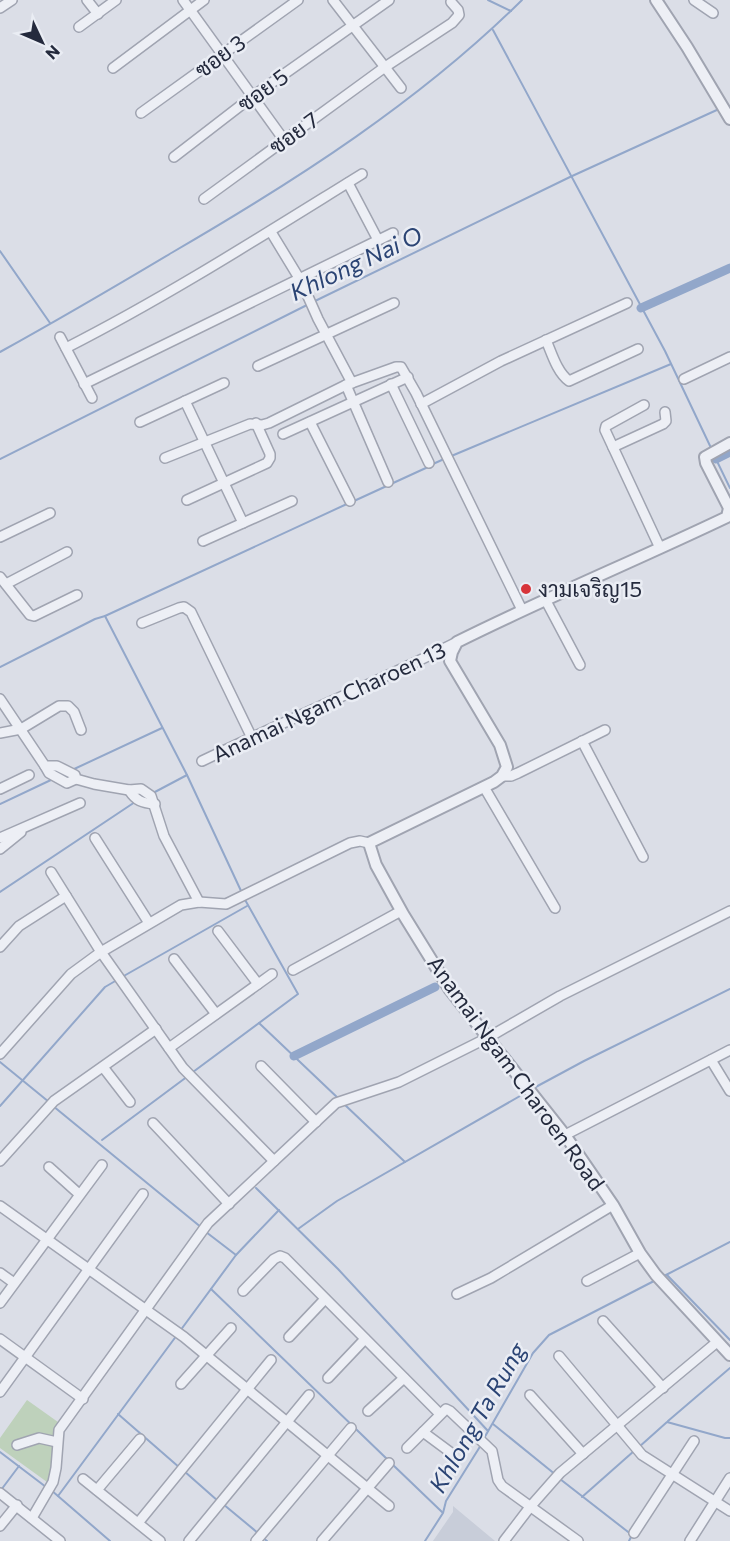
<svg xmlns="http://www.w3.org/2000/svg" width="730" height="1541" font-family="Commissioner,Sarabun,sans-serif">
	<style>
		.built { fill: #c8cdd9 }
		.green { fill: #bed1bb }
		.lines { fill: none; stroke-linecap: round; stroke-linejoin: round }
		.stream { stroke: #92a7ca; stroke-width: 2 }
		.canal { stroke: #92a7ca; stroke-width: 9 }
		.minor-casing { stroke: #a0a4b1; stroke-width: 12 }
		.tertiary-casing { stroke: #a0a4b1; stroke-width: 14 }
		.minor { stroke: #edeff5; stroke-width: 9 }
		.tertiary { stroke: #edeff5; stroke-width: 10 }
		.poi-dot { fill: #d7343a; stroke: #eaedf4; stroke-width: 2 }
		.labels { text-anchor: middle; stroke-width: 5; stroke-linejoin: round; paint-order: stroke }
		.street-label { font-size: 22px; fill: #242a3d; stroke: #eaedf4 }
		.poi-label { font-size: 22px; fill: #242a3d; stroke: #eaedf4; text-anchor: start }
		.water-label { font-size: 24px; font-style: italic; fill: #2b4474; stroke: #eaedf4 }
	</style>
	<rect width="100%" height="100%" fill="#dbdee7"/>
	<path class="built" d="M453,1506l42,35h-62l20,-29z"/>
	<path class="green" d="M27,1400l38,27 -3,4 -3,36 -12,15 -47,-34v-10z"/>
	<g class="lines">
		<g class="stream">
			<path d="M488,0l23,11"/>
			<path d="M493,30l172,321 47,99"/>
			<path d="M0,251l50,72"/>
			<path d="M313,302l257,-125 149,-68"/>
			<path d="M0,352c58,-32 116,-66 173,-100 124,-72 247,-151 349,-252"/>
			<path d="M714,455l16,33"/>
			<path d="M449,457l222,-93"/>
			<path d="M0,459l307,-154"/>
			<path d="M433,464l11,-5"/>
			<path d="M354,501l74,-34"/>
			<path d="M105,616l244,-113"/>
			<path d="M0,667l95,-48 10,-3 82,159 55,118"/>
			<path d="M72,770l90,-42"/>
			<path d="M153,793l34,-18"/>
			<path d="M0,804l53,-25"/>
			<path d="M0,892l135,-90"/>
			<path d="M122,977l125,-71"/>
			<path d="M259,1023l81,77"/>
			<path d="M0,1062l49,40"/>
			<path d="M193,1072l105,-78 -54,-96"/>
			<path d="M532,1089l52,-28 146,-72"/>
			<path d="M344,1104l61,58"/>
			<path d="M0,1106l105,-119 12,-7"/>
			<path d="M53,1106l149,122"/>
			<path d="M102,1140l86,-64"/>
			<path d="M256,1188l82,81 150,162"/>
			<path d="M298,1229l39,-28 190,-109"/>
			<path d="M206,1232l30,23"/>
			<path d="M667,1275l63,65"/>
			<path d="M662,1277l68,-35"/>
			<path d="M211,1289l177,171"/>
			<path d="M180,1331l56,-76 43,-45"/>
			<path d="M118,1414l62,54"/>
			<path d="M668,1421l62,-53"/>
			<path d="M493,1424l63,51"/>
			<path d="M483,1440l50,-87 16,-18 105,-54"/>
			<path d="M639,1447l28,-25 58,16h5"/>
			<path d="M0,1452l46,35"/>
			<path d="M392,1464l50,48"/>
			<path d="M184,1471l34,30"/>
			<path d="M560,1479l72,56 -3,6"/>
			<path d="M1,1490l18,-24"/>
			<path d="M51,1490l59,51"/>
			<path d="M58,1496l119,-161"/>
			<path d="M582,1497l52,-46"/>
			<path d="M223,1504l35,29"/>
			<path d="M262,1537l5,4"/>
			<path d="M425,1541l18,-28 3,-12 35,-56"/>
		</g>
		<g class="canal">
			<path d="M641,308l89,-40"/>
			<path d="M716,459l14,-7"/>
			<path d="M294,1056l141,-69"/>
		</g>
		<defs>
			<g id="minor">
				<path d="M87,0l11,14"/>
				<path d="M183,0l101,140"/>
				<path d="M333,0l68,88"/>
				<path d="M694,0l19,13"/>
				<path d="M0,8l12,-8"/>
				<path d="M79,27l37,-27"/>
				<path d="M113,68l91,-68"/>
				<path d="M141,113l157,-113"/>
				<path d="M174,157l79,-61 136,-96"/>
				<path d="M348,183l30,57"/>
				<path d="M204,199l181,-132 67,-44 7,-8 -1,-5 -7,-8"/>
				<path d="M271,232l31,51 16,36 34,64"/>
				<path d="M60,337l32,61"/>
				<path d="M546,340c6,14 11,32 23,41l69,-32"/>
				<path d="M66,348c102,-52 199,-114 296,-174"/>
				<path d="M258,366l136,-63"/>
				<path d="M684,379l46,-22"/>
				<path d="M84,384l309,-151"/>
				<path d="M391,384l38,79"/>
				<path d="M346,385l42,97"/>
				<path d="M185,401l58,122"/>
				<path d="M421,404l80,-43 126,-58"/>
				<path d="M644,405l-38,21 -1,4 55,118"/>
				<path d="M140,422l84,-39"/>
				<path d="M310,422l40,79"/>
				<path d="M283,434l125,-57"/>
				<path d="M613,447l50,-23 3,-3 -1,-9"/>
				<path d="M165,458l85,-34 12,1 7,-2 77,-38 50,-18h5l15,26 106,217"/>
				<path d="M187,500l80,-37 3,-5v-4l-14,-31"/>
				<path d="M0,537l50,-24"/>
				<path d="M203,541l89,-40"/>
				<path d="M0,577l30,38 4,1 43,-21"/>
				<path d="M6,584l61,-32"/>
				<path d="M545,599l35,66"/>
				<path d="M142,623l37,-15 5,-1 7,5 60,124"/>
				<path d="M0,699l45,67h12l18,9 1,4 18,5 35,6 12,-1 10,7 13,40 35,66"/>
				<path d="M0,733l21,-4 38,-23h9l6,6 7,18"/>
				<path d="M582,741l61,116"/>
				<path d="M202,761c85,-41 171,-77 255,-119"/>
				<path d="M45,766l4,7 18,10 9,-4"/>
				<path d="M502,776h9l7,-3 87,-43"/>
				<path d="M484,787l71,121"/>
				<path d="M0,789l29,-14"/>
				<path d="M129,790c7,11 13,13 26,14"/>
				<path d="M0,838l80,-35"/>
				<path d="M95,838l54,85"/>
				<path d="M0,849l21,-17"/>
				<path d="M51,872l50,80 82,116 91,93"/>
				<path d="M218,931l40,53"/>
				<path d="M0,947l19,-21 47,-30"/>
				<path d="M174,959l42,55"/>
				<path d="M293,970l108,-59"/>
				<path d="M169,1048l103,-74"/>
				<path d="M0,1054l71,-80 30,-22 80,-47 18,-3 27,2 124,-61 10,-2 9,2"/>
				<path d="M711,1060l19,31"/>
				<path d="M261,1066l55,56"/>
				<path d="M103,1067l27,35"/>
				<path d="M153,1123l76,81"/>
				<path d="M565,1135l165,-85"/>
				<path d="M0,1161l54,-60 102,-72"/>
				<path d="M49,1167l30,27"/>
				<path d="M0,1206l184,131 205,169"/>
				<path d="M0,1273l14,10"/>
				<path d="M587,1281l53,-28"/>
				<path d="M243,1291l31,-32 6,-3 5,2 155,156"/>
				<path d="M457,1294l34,-16 122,-73"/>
				<path d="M0,1303l102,-138"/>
				<path d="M603,1321l60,67"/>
				<path d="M289,1337l36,-38"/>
				<path d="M0,1339l83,60"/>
				<path d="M559,1356l83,99 88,56"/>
				<path d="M328,1378l37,-39"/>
				<path d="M181,1384l50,-56"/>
				<path d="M0,1392l143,-198"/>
				<path d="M530,1395l53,59"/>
				<path d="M368,1411l36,-33"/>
				<path d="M423,1432l27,20"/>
				<path d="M17,1445l22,-7 18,4"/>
				<path d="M407,1448l39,-39 4,2 42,40 6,29 4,6 76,55"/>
				<path d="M83,1479l77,62"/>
				<path d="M97,1490l43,-51"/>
				<path d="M0,1493l60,48"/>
				<path d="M32,1518l21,-36 3,-14 3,-38 149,-207 128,-120 63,-21 90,-45 71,-41 170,-85"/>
				<path d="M138,1523l133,-163"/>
				<path d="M0,1526l17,-21"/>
				<path d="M634,1533l60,-92"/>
				<path d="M189,1541l120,-146"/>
				<path d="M256,1541l95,-113"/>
				<path d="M322,1541l67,-78"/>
				<path d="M504,1541l26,-34 30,-34 157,-131"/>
				<path d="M690,1541l40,-63"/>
			</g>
			<g id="tertiary">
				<path d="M656,0l31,47 43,72"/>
				<path d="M730,443l-25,14 1,6 23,45 -2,9c-90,43 -182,81 -270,125l-5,10 -2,9 50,84 7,22 -5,9 -8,6 -125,61 7,22 27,49 47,76 115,145 48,70 27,48 16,22 74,80"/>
			</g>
		</defs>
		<use href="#minor" class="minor-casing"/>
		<use href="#tertiary" class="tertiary-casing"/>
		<use href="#minor" class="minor"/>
		<use href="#tertiary" class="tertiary"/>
	</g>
	<circle class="poi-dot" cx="526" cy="589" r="6"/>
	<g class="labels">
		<g class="street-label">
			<text transform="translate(220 56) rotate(-36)" y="8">ซอย 3</text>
			<text transform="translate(263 90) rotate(-36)" y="8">ซอย 5</text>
			<text transform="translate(294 133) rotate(-36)" y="8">ซอย 7</text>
			<text transform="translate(329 702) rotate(-25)" y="8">Anamai Ngam Charoen 13</text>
			<text transform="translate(516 1073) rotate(54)" y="8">Anamai Ngam Charoen Road</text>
		</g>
		<g class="poi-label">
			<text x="538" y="597">งามเจริญ15</text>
		</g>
		<g class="water-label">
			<text transform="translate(356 264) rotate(-25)" y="8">Khlong Nai O</text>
			<text transform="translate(478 1418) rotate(-60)" y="8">Khlong Ta Rung</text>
		</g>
	</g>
	<g transform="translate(42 42) rotate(134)" stroke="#eaedf4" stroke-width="4.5" paint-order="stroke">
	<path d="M0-4.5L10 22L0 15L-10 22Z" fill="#242a3d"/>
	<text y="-9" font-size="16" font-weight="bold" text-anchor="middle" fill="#242a3d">N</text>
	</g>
</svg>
